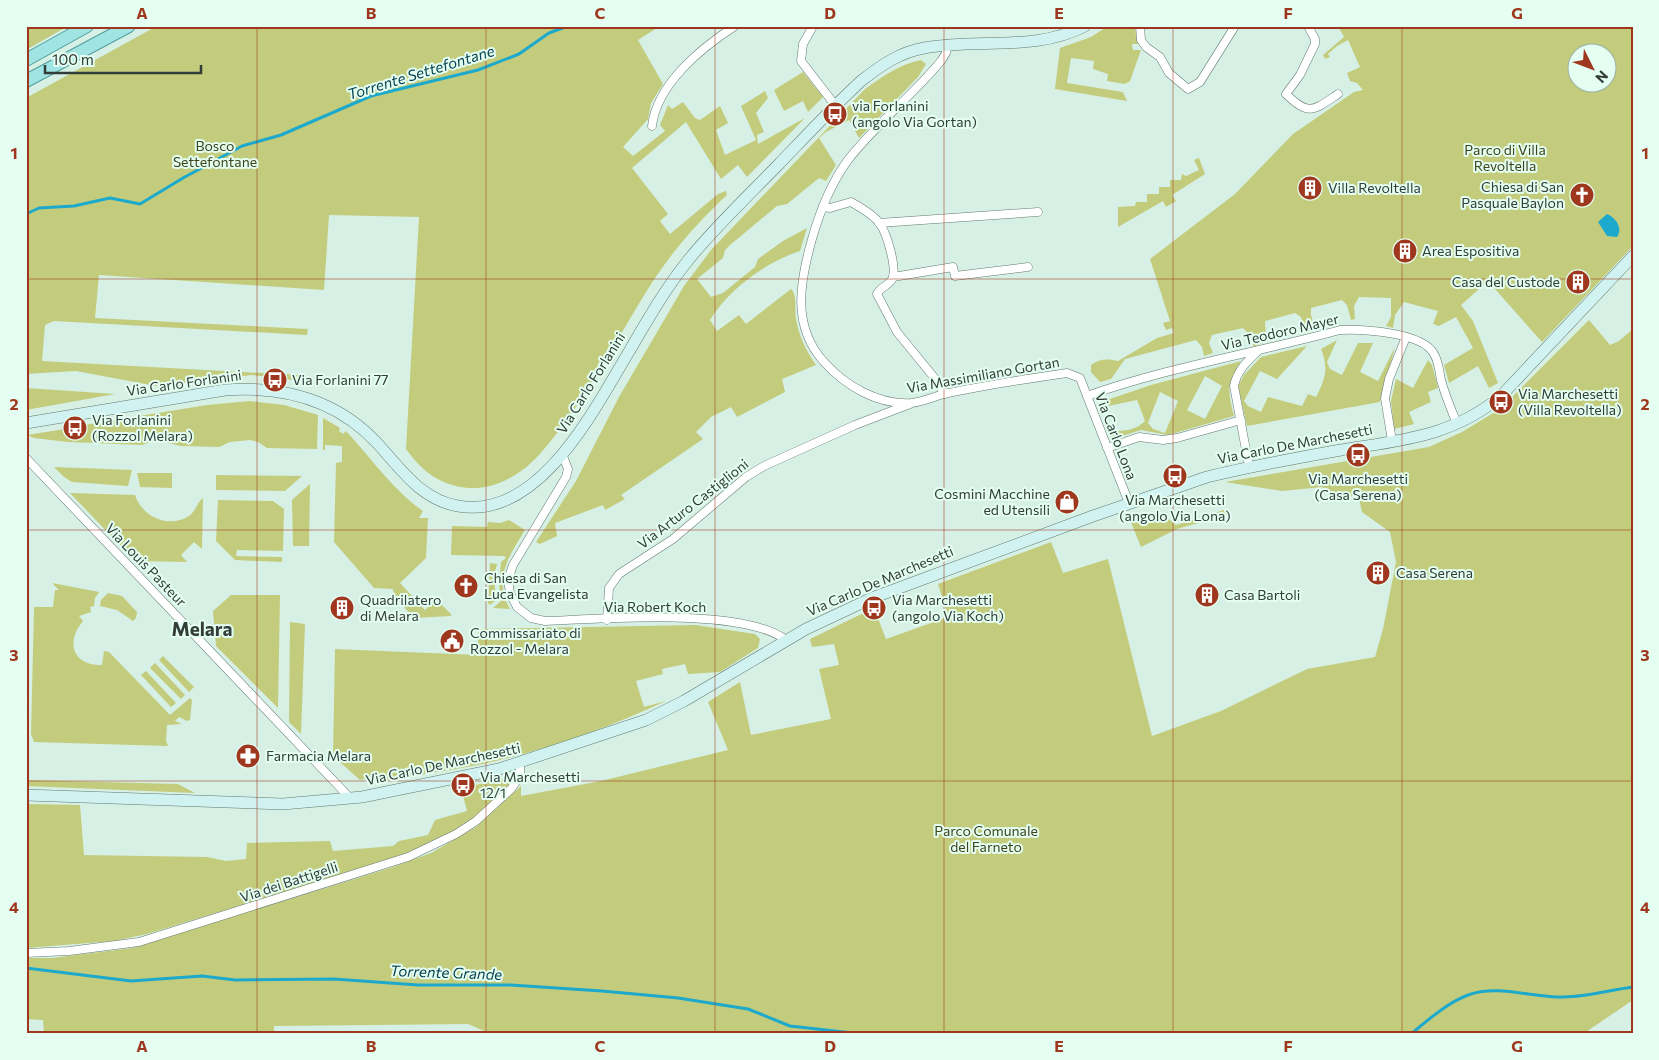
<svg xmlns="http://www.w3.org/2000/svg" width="1659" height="1060" font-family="Commissioner,sans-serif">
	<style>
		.green { fill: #c3cc7c; fill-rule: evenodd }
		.water { fill: #1da9cb }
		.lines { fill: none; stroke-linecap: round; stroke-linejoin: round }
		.stream { stroke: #1da9cb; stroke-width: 3 }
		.street-casing { stroke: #62796f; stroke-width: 9 }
		.secondary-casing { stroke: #62796f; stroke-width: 12 }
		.primary-casing { stroke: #519e9b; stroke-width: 14 }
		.street { stroke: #fff; stroke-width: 8 }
		.secondary { stroke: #d0f2f1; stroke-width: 11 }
		.primary { stroke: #a0e4e3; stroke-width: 12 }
		.grid { fill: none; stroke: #9f371e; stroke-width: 1; stroke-opacity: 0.55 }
		.labels { text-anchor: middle; stroke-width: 4; stroke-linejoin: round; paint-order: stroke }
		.poi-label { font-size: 14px; fill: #323c38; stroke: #e4fef2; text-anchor: start }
		.park-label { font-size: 14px; fill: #40441d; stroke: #e4fef2 }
		.street-label { font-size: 14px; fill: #323c38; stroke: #e4fef2 }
		.water-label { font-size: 15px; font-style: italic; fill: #0a4250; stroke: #e4fef2 }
		.district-label { font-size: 19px; font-weight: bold; fill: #323c38; stroke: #e4fef2 }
		.neatline { fill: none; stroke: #9f371e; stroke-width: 2 }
		.grid-label { font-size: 16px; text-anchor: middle; font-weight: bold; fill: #9f371e }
	</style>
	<rect width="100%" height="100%" fill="#d7f0e5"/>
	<g class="green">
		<path d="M26,26h42l-42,24z"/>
		<path d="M157,26h503l-22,14 25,44 -12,19 -3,16 -25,28 10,9 32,-25 -5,-6 8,-20 4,4 11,-7 12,16 5,2 20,-14 8,17 -12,7 9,25 31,-15 -15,-34 24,-15 3,7 -12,15 8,19 -7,3 1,9 47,-26 -58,59 -9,-12 -17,14 -35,-57 -54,46 36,46 -8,7 10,13 48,-40 8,-3 1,4c-27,25 -52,53 -72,83 -39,60 -69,125 -117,178 -20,22 -52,38 -82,30 -23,-6 -36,-18 -50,-37l13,-232 -90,-2 -5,75 -225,-15 -4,43 213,11 -1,6 -253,-14 -9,4 -3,36 257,14 3,6 -50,-6 -96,11 -80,-15 -50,3v-276z"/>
		<path d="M1108,26h27l1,10 5,8h-9l1,6h8l-11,31 -5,3 -18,-3 1,-7 -15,-5 1,-8 -23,-3 -4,25 56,9 4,9 -72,-12 5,-41 31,-11z"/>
		<path d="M1343,26h290v220l-91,96 -54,-61 -27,24 12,16 25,62 -9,5 -11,-22 -29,17 -5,-18 29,-17 -17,-31 -17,9 -6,-2 5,-13 -34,-9 -9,13 -2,13 -7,-2 5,-9v-19l-32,-1 -5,9 1,13 -4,1 -4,-15 -5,-5 -31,8v7l4,15 -9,3 -5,-16 -6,-4 -30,8 1,20 -12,6 -6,-14 -5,-5 -31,7 -3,8 4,10 -9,3 -2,-9 -6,-7 -71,19 -14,20 -11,3 -9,-10v-7c9,-7 17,-6 27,-4l39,-23 17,-5 -2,-5 -6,2 -3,-7 7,-2 -20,-62 85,-65 58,-60 61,-42 9,-2 -6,-7 -7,-2 -3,-8 13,-6 -12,-27 -11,6 -9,8 2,3 -5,2 -2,-4 21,-18 -5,-9zM1576,52h30v30h-30z"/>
		<path d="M921,60l5,4 -8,13 -59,61 -10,-18 -23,12 -7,6 17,27 -10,16 -7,-3 -32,26 -10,2 -47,39 -5,5 -2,8 -26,21 14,18 12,-4 32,-26 3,-8 25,-18 24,-13 -7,23c-34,11 -71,38 -90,69l7,11 22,-16 7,9 45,-35c7,7 3,20 5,30 3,17 10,32 20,46l-34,14 3,13 -48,25 -6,-10 -20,10 -15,15 7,7 -82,56 4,4 -20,11 -2,-5 -48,18 2,13 -17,8 -4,-2 40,-61 43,-84 65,-111 27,-36 154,-161c17,-12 35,-25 56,-29z"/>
		<path d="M803,72l20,25 -15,15 -5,-11 -19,10 -10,-21z"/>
		<path d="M1199,158l6,16 -33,21 4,6 -10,6 -3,-6 -45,26v-20l17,-1 1,-4h11v-8h12v-7h11v-7h11l1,-6 4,2 13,-6 -5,-10z"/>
		<path d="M1589,320l21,25 9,-4 14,-12v671l-50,34h-1092l-23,-10 -194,2v8h-230l-1,-14 -17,-1v-61h26l80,-10 261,-81 38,-14 45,-26 45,-41v10l80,-15 127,-31 -20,-48 32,-20 11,53 80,-16 -12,-50 20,-4 -5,-21 -22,3 -2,-8 64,-31 12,31 62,-22 -10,-33 113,-42 12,31 45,-14 44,177 69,-25 86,-42 68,-12 8,-28 13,-67 -6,-30 -28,-20 -3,-14 -36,-7v-4l-41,4 -57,-9 204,-35 33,-15 38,-23z"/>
		<path d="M1337,340l-10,22 3,7 12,6 16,-32h15l-13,29 18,9 17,-34 -15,55 -133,24 -9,-40 6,-11 17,-18 46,-11 -30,33 -17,-8 -16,30 4,5 13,6 7,-15 34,9 6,-12 8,3c9,-18 13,-28 5,-48z"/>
		<path d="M1428,360l4,5 6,23 -10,4 3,10 -22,10 5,12 -20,5 -3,-28 5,-22 17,9z"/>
		<path d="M1241,361c-15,24 -13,30 -7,55l-66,19 -27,-5 -29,9 -3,-7c14,-2 25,0 36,-11l-8,-21 -38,8 -1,-5 53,-18zM1205,376l17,10 -17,33 -18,-9zM1160,392l18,9 -13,32 -12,-4 -5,-6z"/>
		<path d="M26,388l89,6 -89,16z"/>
		<path d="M250,401l34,4 34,10 -1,34 -50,-1 -9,-6 -8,-2 -20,2 -11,5 -38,-1 -24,-6 -15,5 -74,-3 -34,-4 -7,-3 44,-7 1,3 7,-2 -1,-3 129,-21z"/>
		<path d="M323,418l17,10 -1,3 4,3 3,-3c25,27 47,59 77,80l-4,7h9l-2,40 -26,25 25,27 11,-11 15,15v2l-37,2 -20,-22 -1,-7 -19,-1 -40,-46 2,-79 6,-1v-16l-17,-1v5h-2z"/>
		<path d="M54,467l78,3 -4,16 -56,-4 -8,-5z"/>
		<path d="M137,473h35v15l-32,-1z"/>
		<path d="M216,475l86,1 -17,15 -69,-1z"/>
		<path d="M310,484l-1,62h-16l-1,-46z"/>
		<path d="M70,493l65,2c7,22 34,34 54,21 7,-5 9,-15 14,-18l-1,51 -8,-7 -13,13 6,7 -52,-1z"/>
		<path d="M218,500l55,1 11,8 -1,42 -46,-1 -1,6 46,1v5l-47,-2 -19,-19z"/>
		<path d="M1227,509l3,2 -4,4 -49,14 -36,18 -13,-32 9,-3c8,7 14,5 25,2l14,11z"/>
		<path d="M509,520l16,10c-16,26 -32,49 -15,79l-17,-1 8,-7 -2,-17 2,-22 5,-4 -2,-2 -53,-1 1,-29 35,1 1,-5 12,1z"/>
		<path d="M490,563l7,1 -3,12 2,24 -6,5 -2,-2z"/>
		<path d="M52,583l47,9 -4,6 -1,8 -4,1 1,5 -12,4 4,5c-18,21 -10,45 19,44l2,-14 5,1 61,63 20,-17 2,2 -2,20 -3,1 -8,-4 -4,4 7,3 -15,1 -1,16 2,5 -134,-4 -3,-8 3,-127h19l2,-17h4z"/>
		<path d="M108,593l14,3 15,16 -1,6 -3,3 -16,-11 -17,-4 1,-6z"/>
		<path d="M231,595h49l-2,113 -62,-62 -3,-35z"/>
		<path d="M290,622l15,2 -4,110 -12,-12z"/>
		<path d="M695,625l60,9 5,5 -2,9 -38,24 -32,2 -3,-10 -23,5 1,5 -27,7 8,26 22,-6c-58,27 -120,49 -183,63 -36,7 -72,12 -108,18l-5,-4 -10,2 -27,-24 2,-107 143,6v-26z"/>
		<path d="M163,656l31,31 -5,5 -30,-32z"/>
		<path d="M155,663l30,32 -4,4 -31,-31z"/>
		<path d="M146,671l30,32 -5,4 -30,-32z"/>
		<path d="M509,778l2,4c-47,64 -136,81 -207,104 -52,16 -104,32 -157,48l-33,7 -88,7v-144l54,1 4,50 123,2 19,4 20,-2 1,-16 83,-2 3,10 60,-5 6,-5 29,-6 7,-15 32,-9 -6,-23z"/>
		<path d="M26,780l152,4 17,9 -169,-7z"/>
	</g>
	<path class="water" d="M1607,214c9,4 16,14 10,23l-10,-1 -9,-14z"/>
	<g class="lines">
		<g class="stream">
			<path d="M26,214l13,-6 35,-2 36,-8 30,6 43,-26 59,-32 39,-11 90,-39 107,-26 41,-16 30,-21 19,-7"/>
			<path d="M26,968l105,13 71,-5 33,4 99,-1 84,6h93l91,6 76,7 70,11 42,17 72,8"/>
			<path d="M1411,1034c17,-14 36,-31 57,-39 30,-11 65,3 96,2 23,0 46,-7 69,-10"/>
		</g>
		<defs>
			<g id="street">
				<path d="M813,26l-10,18 -2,17 34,44"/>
				<path d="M1140,26l1,14 5,7 14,10 9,16 19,16 12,-7 35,-56"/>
				<path d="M1308,26l7,13v5l-15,31 -14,19c23,23 28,16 52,0"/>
				<path d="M947,44l-1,9 -5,8c-29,35 -65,63 -93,99 -17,23 -28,51 -36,79 -12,42 -21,88 13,124 21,23 53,42 86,40 11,-1 22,-6 33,-9 41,-9 82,-15 123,-21l13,5 49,125"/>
				<path d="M652,126c5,-42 49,-78 83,-100"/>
				<path d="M823,207l7,1 21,-6c9,5 23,13 29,22 7,10 16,41 13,53 -2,8 -12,9 -16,17l20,38 40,49 7,13"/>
				<path d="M879,223l159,-11"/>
				<path d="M893,277l60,-10 2,9 73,-9"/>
				<path d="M1087,396c82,-29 168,-43 253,-66 21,-1 83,2 94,24 5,8 5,17 7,26 4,15 10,29 16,44"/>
				<path d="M1392,441l-7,-43 4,-19 17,-42"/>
				<path d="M1107,448l32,-11 24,3 14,-2 64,-18"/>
				<path d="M562,454l6,15 -2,8 -53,88 -5,15 2,13 7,14 14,11 14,3c56,-2 198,-14 241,19"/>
				<path d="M26,458l324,340"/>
				<path d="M1249,466l-15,-80c3,-15 13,-25 24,-35"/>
				<path d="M607,620l2,-32 10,-14 54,-35 73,-62 18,-11 91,-41 55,-21"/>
				<path d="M26,953l43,-2 70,-9 269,-85 48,-23 20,-13 35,-32 9,-13v-12"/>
			</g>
			<g id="secondary">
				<path d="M26,423l199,-33c57,-4 111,9 152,53 23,25 44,57 81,63 82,15 138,-100 172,-156 18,-31 37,-64 60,-92 27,-33 58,-62 88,-93 27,-28 54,-57 83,-84 19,-15 39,-29 63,-33 54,-10 111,4 161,-22"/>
				<path d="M26,795l257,9 79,-7 137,-28 147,-49 38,-19 122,-72 66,-31 221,-82 114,-39c44,-11 89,-19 134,-27 60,-10 111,-13 160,-54l132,-140"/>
			</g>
			<g id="primary">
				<path d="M26,60l61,-34"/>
				<path d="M26,81l103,-55"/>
			</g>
		</defs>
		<use href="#street" class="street-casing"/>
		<use href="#secondary" class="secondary-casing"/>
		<use href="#primary" class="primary-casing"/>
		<use href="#street" class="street"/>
		<use href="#secondary" class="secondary"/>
		<use href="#primary" class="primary"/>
	</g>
	<path class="grid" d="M257,26v1008M486,26v1008M715,26v1008M944,26v1008M1173,26v1008M1402,26v1008M26,279h1607M26,530h1607M26,781h1607"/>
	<defs>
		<symbol id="bus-disc" viewBox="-11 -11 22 22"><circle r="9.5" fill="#9f371e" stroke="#e4fef2"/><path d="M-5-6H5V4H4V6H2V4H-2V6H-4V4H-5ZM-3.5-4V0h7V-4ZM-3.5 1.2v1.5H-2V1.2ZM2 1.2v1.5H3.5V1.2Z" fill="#fff"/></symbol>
		<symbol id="building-disc" viewBox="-11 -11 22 22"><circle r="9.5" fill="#9f371e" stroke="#e4fef2"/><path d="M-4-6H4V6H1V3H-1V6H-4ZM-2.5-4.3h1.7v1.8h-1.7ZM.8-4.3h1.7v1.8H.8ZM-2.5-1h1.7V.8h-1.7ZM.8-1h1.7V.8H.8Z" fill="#fff"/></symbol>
		<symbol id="church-disc" viewBox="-11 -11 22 22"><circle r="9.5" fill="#9f371e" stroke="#e4fef2"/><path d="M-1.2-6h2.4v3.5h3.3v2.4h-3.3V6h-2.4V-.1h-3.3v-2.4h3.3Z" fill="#fff"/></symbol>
		<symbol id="shop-disc" viewBox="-11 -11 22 22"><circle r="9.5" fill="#9f371e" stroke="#e4fef2"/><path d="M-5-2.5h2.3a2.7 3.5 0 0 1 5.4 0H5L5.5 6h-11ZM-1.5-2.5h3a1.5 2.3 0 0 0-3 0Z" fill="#fff"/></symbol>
		<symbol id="civic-disc" viewBox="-11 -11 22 22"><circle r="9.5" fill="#9f371e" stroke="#e4fef2"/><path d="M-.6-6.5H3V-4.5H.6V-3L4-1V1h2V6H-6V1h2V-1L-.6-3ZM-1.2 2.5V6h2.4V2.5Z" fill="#fff"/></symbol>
		<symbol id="pharmacy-disc" viewBox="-11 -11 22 22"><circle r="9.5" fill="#9f371e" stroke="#e4fef2"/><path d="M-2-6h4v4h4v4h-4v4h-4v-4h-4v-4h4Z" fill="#fff"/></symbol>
	</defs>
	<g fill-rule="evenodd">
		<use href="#bus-disc" x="821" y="100" width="28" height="28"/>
		<use href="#building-disc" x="1296" y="174" width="28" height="28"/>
		<use href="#church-disc" x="1568" y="181" width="28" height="28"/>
		<use href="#building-disc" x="1391" y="237" width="28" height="28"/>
		<use href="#building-disc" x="1564" y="268" width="28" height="28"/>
		<use href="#bus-disc" x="261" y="366" width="28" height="28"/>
		<use href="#bus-disc" x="1487" y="388" width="28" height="28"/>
		<use href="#bus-disc" x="61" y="414" width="28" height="28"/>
		<use href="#bus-disc" x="1344" y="441" width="28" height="28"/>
		<use href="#bus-disc" x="1161" y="462" width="28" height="28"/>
		<use href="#shop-disc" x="1053" y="488" width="28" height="28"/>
		<use href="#building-disc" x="1364" y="559" width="28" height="28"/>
		<use href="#church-disc" x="452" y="572" width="28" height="28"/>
		<use href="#building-disc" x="1193" y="581" width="28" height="28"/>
		<use href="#building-disc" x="328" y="594" width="28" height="28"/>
		<use href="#bus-disc" x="860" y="594" width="28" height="28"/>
		<use href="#civic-disc" x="438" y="627" width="28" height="28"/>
		<use href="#pharmacy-disc" x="234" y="742" width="28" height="28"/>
		<use href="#bus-disc" x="449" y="771" width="28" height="28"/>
	</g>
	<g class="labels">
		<g class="poi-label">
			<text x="852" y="111">via Forlanini<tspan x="852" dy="16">(angolo Via Gortan)</tspan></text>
			<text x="1564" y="192" text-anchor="end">Chiesa di San<tspan x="1564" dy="16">Pasquale Baylon</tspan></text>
			<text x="1328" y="193">Villa Revoltella</text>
			<text x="1422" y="256">Area Espositiva</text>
			<text x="1560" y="287" text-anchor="end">Casa del Custode</text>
			<text x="292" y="385">Via Forlanini 77</text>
			<text x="1518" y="399">Via Marchesetti<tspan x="1518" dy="16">(Villa Revoltella)</tspan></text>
			<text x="92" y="425">Via Forlanini<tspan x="92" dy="16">(Rozzol Melara)</tspan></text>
			<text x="1358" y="484" text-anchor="middle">Via Marchesetti<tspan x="1358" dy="16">(Casa Serena)</tspan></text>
			<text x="1050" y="499" text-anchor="end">Cosmini Macchine<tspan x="1050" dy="16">ed Utensili</tspan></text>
			<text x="1175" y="505" text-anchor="middle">Via Marchesetti<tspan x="1175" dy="16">(angolo Via Lona)</tspan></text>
			<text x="1396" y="578">Casa Serena</text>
			<text x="484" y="583">Chiesa di San<tspan x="484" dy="16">Luca Evangelista</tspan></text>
			<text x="1224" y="600">Casa Bartoli</text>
			<text x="360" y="605">Quadrilatero<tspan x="360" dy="16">di Melara</tspan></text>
			<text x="892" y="605">Via Marchesetti<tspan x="892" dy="16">(angolo Via Koch)</tspan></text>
			<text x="470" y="638">Commissariato di<tspan x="470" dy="16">Rozzol - Melara</tspan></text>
			<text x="266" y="761">Farmacia Melara</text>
			<text x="480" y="782">Via Marchesetti<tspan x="480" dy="16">12/1</tspan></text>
		</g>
		<g class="park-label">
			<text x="215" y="151">Bosco<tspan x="215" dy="16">Settefontane</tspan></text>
			<text x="1505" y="155">Parco di Villa<tspan x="1505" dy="16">Revoltella</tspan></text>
			<text x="986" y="836">Parco Comunale<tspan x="986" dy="16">del Farneto</tspan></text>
		</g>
		<g class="street-label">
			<text transform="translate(1280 332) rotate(-13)" y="5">Via Teodoro Mayer</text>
			<text transform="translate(983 375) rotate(-10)" y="5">Via Massimiliano Gortan</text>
			<text transform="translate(184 383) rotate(-8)" y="5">Via Carlo Forlanini</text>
			<text transform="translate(591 383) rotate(-58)" y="5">Via Carlo Forlanini</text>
			<text transform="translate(1116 436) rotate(69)" y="5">Via Carlo Lona</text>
			<text transform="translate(1295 444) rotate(-11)" y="5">Via Carlo De Marchesetti</text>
			<text transform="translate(693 504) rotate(-38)" y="5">Via Arturo Castiglioni</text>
			<text transform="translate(146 565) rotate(46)" y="5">Via Louis Pasteur</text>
			<text transform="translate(880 581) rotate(-23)" y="5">Via Carlo De Marchesetti</text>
			<text x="655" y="612">Via Robert Koch</text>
			<text transform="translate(443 764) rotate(-12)" y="5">Via Carlo De Marchesetti</text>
			<text transform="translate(289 882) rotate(-18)" y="5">Via dei Battigelli</text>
		</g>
		<g class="water-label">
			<text transform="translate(421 73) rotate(-17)" y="5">Torrente Settefontane</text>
			<text transform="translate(446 973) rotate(2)" y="5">Torrente Grande</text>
		</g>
		<g class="district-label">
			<text x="202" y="636">Melara</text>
		</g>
	</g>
	<rect width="1659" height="1060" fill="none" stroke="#e4fef2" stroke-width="55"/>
	<g transform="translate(1592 68) rotate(132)"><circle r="24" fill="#e4fef2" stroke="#9db0a8"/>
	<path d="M0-4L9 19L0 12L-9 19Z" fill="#9f371e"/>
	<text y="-8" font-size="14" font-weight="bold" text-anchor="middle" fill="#323c38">N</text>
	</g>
	<path d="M45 65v8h156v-8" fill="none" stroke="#323c38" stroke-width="2.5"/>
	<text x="52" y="65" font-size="15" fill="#323c38" stroke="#e4fef2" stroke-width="4" paint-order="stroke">100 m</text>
	<rect x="28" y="28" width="1604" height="1004" class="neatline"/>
	<g class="grid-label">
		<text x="142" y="19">A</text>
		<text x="371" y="19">B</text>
		<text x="600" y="19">C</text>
		<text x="830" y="19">D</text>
		<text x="1059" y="19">E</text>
		<text x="1288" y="19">F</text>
		<text x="1517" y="19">G</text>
		<text x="14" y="159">1</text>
		<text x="1645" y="159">1</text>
		<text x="14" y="410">2</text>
		<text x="1645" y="410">2</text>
		<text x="14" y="661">3</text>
		<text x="1645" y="661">3</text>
		<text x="14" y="913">4</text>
		<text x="1645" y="913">4</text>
		<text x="142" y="1052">A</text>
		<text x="371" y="1052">B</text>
		<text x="600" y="1052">C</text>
		<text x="830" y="1052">D</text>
		<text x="1059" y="1052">E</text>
		<text x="1288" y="1052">F</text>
		<text x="1517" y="1052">G</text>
	</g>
</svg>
